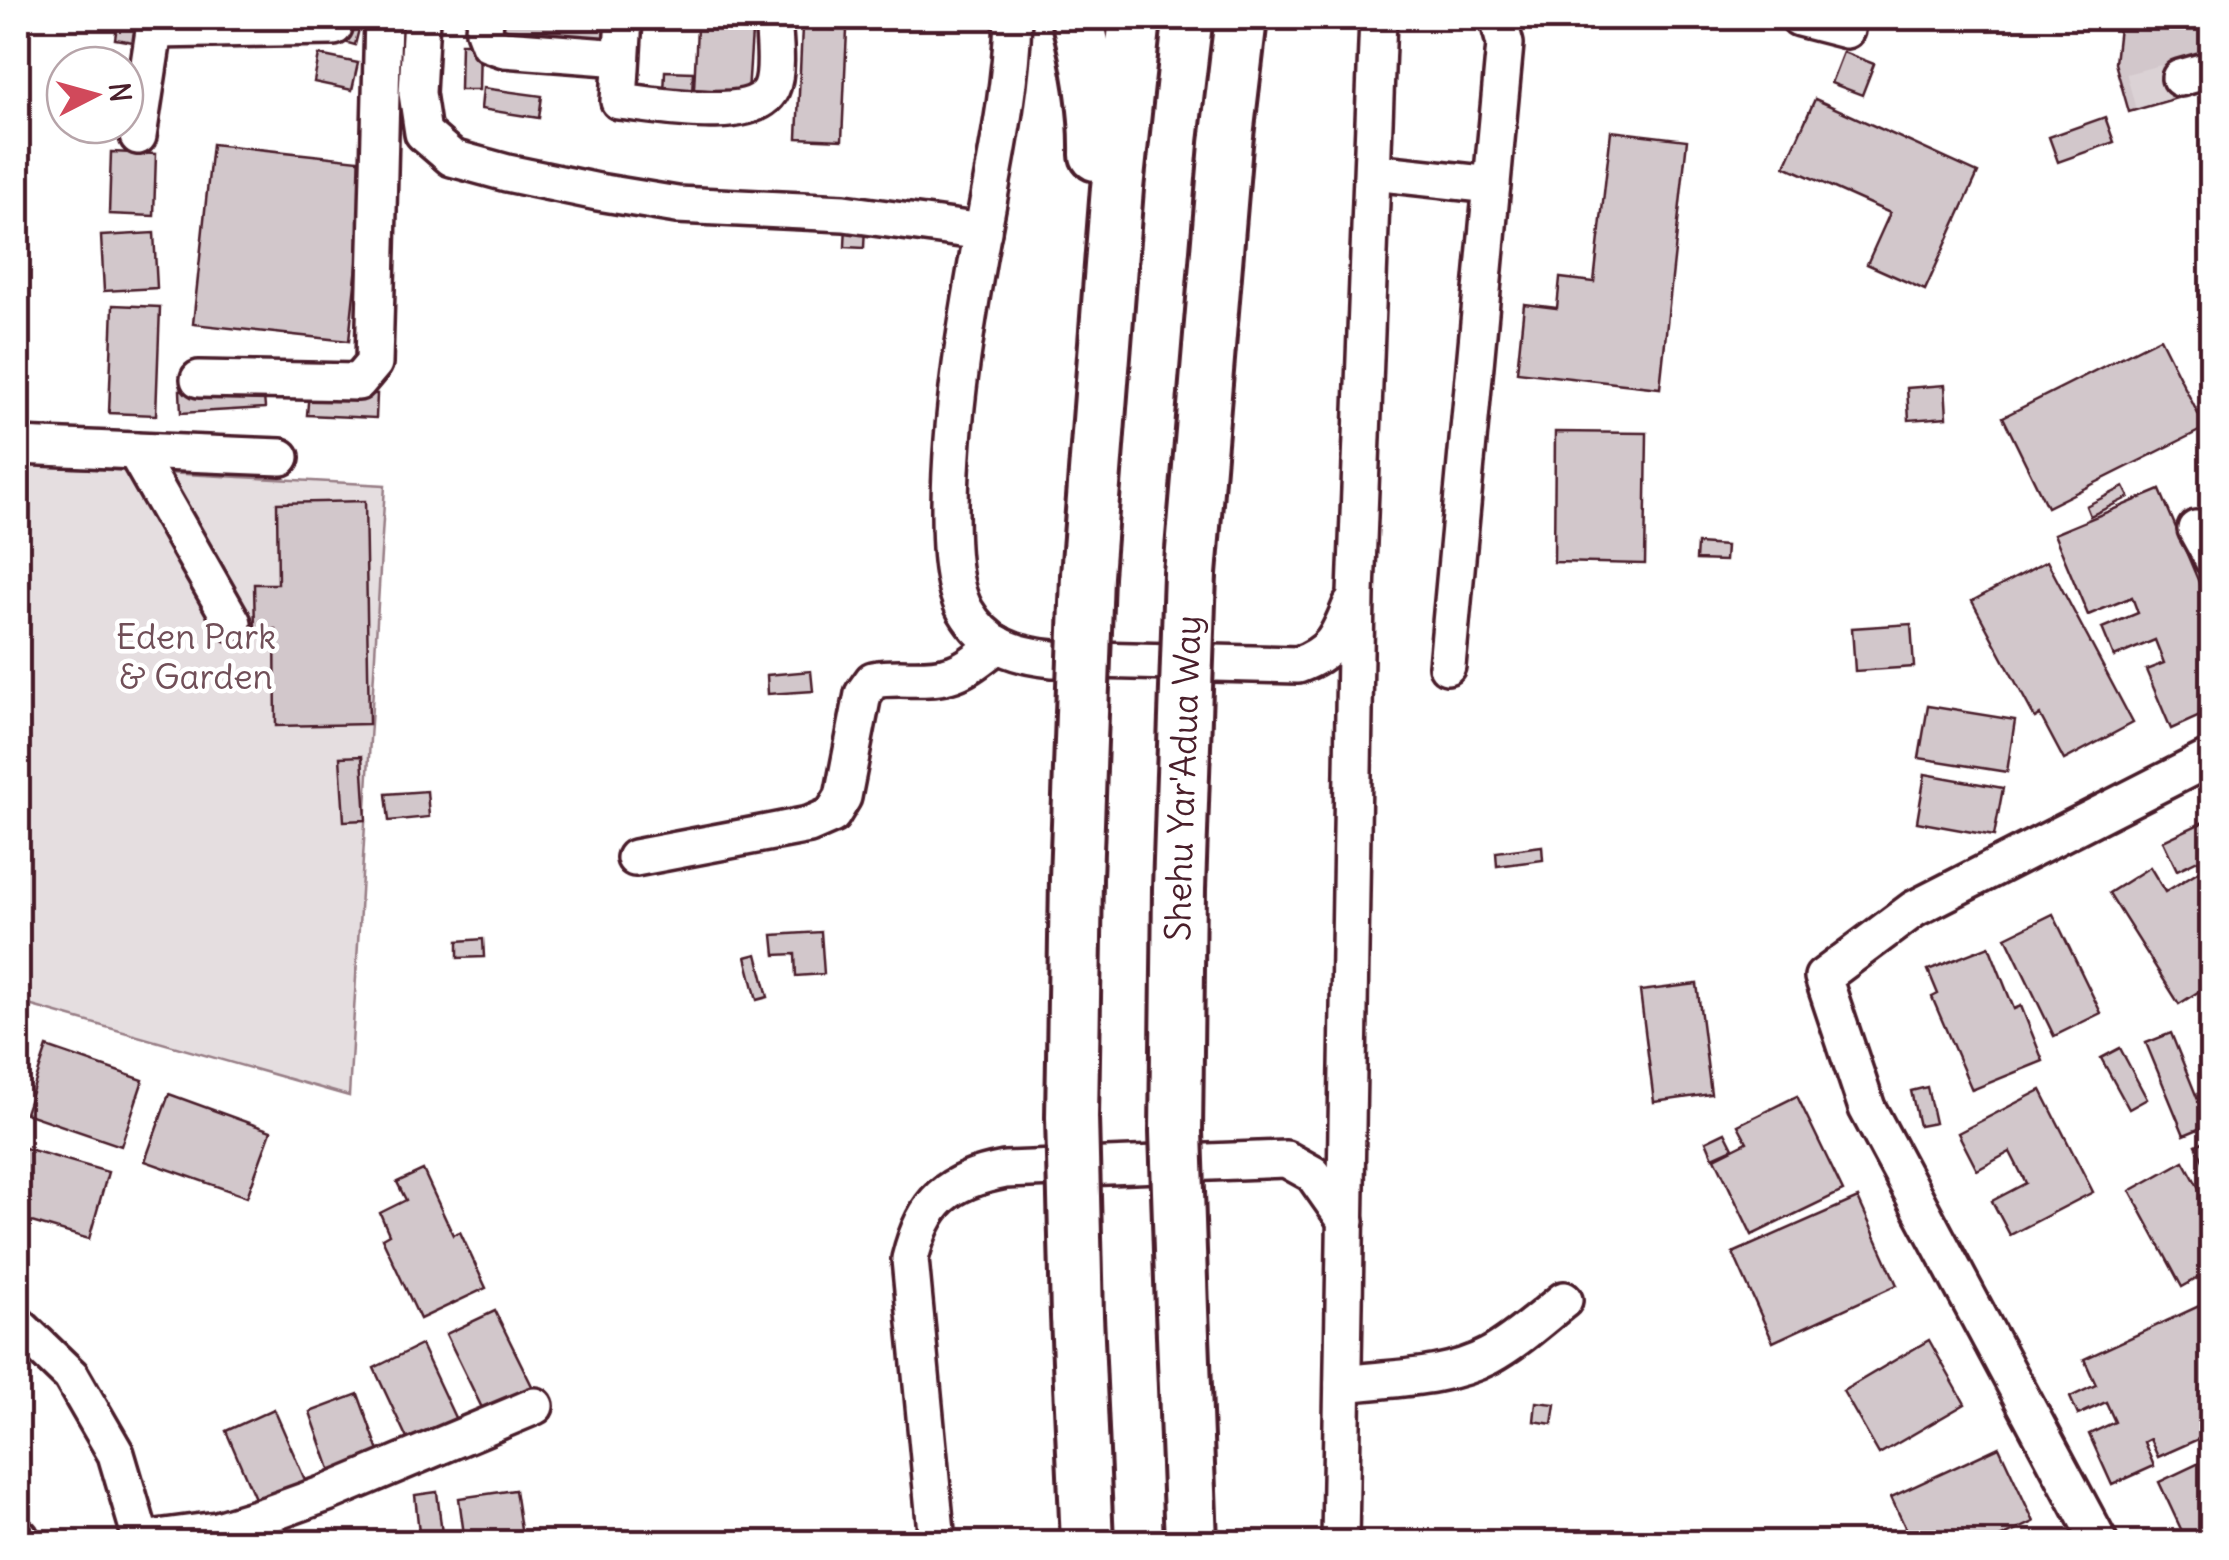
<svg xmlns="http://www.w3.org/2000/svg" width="2229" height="1560" font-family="Delius,sans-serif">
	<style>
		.green { fill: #e5dee0; stroke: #987e86; stroke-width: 2.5 }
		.building { fill: #d2c7cb; stroke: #4a1f2b; stroke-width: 2.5 }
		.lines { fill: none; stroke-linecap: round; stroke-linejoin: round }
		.minor-tunnel { stroke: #dbd2d5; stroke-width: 35; stroke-dasharray: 35 18; stroke-linecap: butt }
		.minor-casing { stroke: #4a1f2b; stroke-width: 42 }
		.highway-casing { stroke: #4a1f2b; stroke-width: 58 }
		.minor { stroke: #fff; stroke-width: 35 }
		.highway { stroke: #fff; stroke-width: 50 }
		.highway-bridge-casing { stroke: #4a1f2b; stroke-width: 58; stroke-linecap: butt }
		.highway-bridge { stroke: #fff; stroke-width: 50 }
		.labels { text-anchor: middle; stroke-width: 9; stroke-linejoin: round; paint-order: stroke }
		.park-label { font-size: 35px; fill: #714f58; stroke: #fff }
		.street-label { font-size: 35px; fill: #4a1f2b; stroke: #fff }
	</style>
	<rect width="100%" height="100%" fill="#fff"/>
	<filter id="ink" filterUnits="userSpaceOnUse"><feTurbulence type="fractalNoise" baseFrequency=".01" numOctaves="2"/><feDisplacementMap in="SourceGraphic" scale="20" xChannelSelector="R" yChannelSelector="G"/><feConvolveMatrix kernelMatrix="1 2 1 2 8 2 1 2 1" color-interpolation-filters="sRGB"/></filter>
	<g filter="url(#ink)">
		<path class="green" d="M18,465l367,20 -36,611 -331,-94z"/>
		<g class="building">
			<path d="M118,18h18l-3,24 -18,-3z"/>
			<path d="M347,18l14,3 -6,24 -18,-5z"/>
			<path d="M503,18h105v23l-105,-2z"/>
			<path d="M695,18h61v12l-61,-5z"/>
			<path d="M2120,18h92v44l-32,9 -3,27 -48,14 -14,-49z"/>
			<path d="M802,27l45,3 -5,110 -45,-2z"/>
			<path d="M697,28l55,4 -4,61 -54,-4z"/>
			<path d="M461,43h19l-1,47h-19z"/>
			<path d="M1843,52l31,12 -12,31 -31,-12z"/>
			<path d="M319,55l39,8 -6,27 -38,-8z"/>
			<path d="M665,71l28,1 -1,24 -28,-2z"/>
			<path d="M483,88l59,8 -3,22 -58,-9z"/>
			<path d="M1815,99l163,74 -53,117 -58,-26 23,-51 -105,-47z"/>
			<path d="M2105,117l9,25 -56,20 -9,-25z"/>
			<path d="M1611,131l76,9 -27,248 -143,-16 7,-68 33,4 3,-30 34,4z"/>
			<path d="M212,144l156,17 -19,180 -156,-17z"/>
			<path d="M111,152l45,2 -2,62 -45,-2z"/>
			<path d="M846,224l19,1 -1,23 -19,-1z"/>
			<path d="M154,233l3,55 -53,3 -3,-55z"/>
			<path d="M113,305l47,2 -4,108 -47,-2z"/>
			<path d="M2160,338l45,90 -158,79 -44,-90z"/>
			<path d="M263,385l2,23 -84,5 -1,-23z"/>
			<path d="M1945,385l2,32 -38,3 -2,-32z"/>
			<path d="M309,391l68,3 -1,24 -69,-3z"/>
			<path d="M1555,432l92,1 -2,131 -91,-2z"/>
			<path d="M2124,487l5,10 -39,19 -4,-10z"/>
			<path d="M2160,490l52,123v79l-11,4 8,16 -38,17 -25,-59 18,-7 -9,-23 -41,17 -12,-29 36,-15 -6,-16 -44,18 -34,-81z"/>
			<path d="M365,501l4,223 -93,2 -1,-97 -20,1 -1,-46h24l-1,-81z"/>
			<path d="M1697,544l29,2 -1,15 -29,-1z"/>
			<path d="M2047,561l86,162 -69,37 -24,-45 -5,3 -63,-117z"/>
			<path d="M1911,624l3,43 -59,4 -3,-43z"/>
			<path d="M811,671l2,20 -45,3 -1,-19z"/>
			<path d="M1928,706l87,14 -8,52 -88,-14z"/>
			<path d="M362,756l4,64 -22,1 -4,-64z"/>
			<path d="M1925,774l78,14 -9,48 -77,-14z"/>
			<path d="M427,791l2,26 -40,4 -3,-27z"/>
			<path d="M2212,818v35l-35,17 -14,-29z"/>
			<path d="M1542,846l1,14 -46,6 -1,-14z"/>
			<path d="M2212,863v120l-33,21 -70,-111 41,-26 15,25z"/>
			<path d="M2053,914l48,99 -47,23 -48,-99z"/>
			<path d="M821,932l3,42 -28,2 -1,-22 -20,1 -2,-20z"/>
			<path d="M483,939l1,18 -26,1v-17z"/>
			<path d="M1989,946l25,63 7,-3 22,55 -71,29 -40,-93 6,-3 -10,-24z"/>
			<path d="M757,954l11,43 -11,3 -11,-43z"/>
			<path d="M1697,984l14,110 -57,8 -14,-111z"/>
			<path d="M2171,1033l37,92 -24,10 -38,-92z"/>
			<path d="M47,1047l96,33 -22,66 -96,-33z"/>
			<path d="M2120,1048l27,51 -18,10 -28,-51z"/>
			<path d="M1927,1087l8,36 -16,3 -8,-35z"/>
			<path d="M2041,1090l52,102 -83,43 -18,-34 34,-18 -16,-31 -33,18 -19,-37z"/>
			<path d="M169,1094l102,37 -24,66 -102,-36z"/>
			<path d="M1797,1096l46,95 -91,44 -37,-77 32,-16 -9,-17z"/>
			<path d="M1725,1132l8,16 -20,9 -7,-16z"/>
			<path d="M2212,1138v43l-16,-36z"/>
			<path d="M18,1146l90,26 -19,67 -71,-21z"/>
			<path d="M2184,1161l28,51v58l-30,17 -52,-96z"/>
			<path d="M423,1170l30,65 7,-3 26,56 -66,31 -38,-81 7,-4 -9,-21 26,-13 -9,-18z"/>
			<path d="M1858,1198l39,87 -124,57 -40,-89z"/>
			<path d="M2212,1300v133l-54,24 -8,-18 -6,3 10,24 -42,19 -23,-51 26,-12 -9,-20 -28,13 -8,-18 26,-12 -12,-26z"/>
			<path d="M495,1311l38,77 -49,24 -38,-78z"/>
			<path d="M1929,1340l36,64 -86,50 -36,-63z"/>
			<path d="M421,1345l36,77 -47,23 -36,-77z"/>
			<path d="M358,1394l23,63 -49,18 -22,-63z"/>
			<path d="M1536,1402l19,2 -3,20 -18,-3z"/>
			<path d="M274,1409l35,80 -49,21 -34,-79z"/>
			<path d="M1999,1447l35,75 -43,20h-79l-21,-45z"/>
			<path d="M2212,1457v85h-25l-28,-60z"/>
			<path d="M515,1490l8,52h-58l-6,-44z"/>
			<path d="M437,1492l6,50h-23l-5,-47z"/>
		</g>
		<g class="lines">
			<path class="minor-tunnel" d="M2131,91l49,-13"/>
			<defs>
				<g id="minor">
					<path d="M421,18l-4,75 6,40 29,25 55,15 91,19 79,13 167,8 139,19"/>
					<path d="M485,18l-1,13 5,13 15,5 117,9"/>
					<path d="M624,18l-5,83c33,3 134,24 152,-12 8,-17 3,-53 2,-71"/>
					<path d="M1013,18c-2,73 -18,145 -31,217 -16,89 -31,180 -32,270 0,32 0,77 15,105 21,36 49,45 88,49l245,6c34,-12 40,-28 53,-60"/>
					<path d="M1799,18l47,12"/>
					<path d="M154,30l180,-3"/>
					<path d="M2180,78l32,-9"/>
					<path d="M138,136l18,-118"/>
					<path d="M1373,172l119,13"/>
					<path d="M199,379l159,3 16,-19 9,-345"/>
					<path d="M18,446l263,11"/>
					<path d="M135,451l98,172"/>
					<path d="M2196,529l16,29"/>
					<path d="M1447,666l58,-622 -7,-26"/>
					<path d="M635,858l174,-33 23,-10 11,-18 20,-103 10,-14c25,-5 51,2 75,-5 19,-5 34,-19 50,-31"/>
					<path d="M18,1325l53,51 45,78 26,88"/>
					<path d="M1343,1384c47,-6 103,-5 146,-28 26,-14 51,-37 75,-56"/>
					<path d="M20,1537l1,5"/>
					<path d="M142,1540l75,-10 52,-16 61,-22 205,-86"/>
					<path d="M937,1542l-27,-283c14,-58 37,-78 95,-89l281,-11 27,15 33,47"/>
					<path d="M1340,1542l16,-948 22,-576"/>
					<path d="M2099,1542l-232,-434 -44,-131 91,-68 298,-152"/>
				</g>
				<g id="highway">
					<path d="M1077,18c12,46 20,90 19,137"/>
					<path d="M1190,574l36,-430 15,-126"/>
					<path d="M1087,576l30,-388 18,-170"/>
					<path d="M1182,1310l9,232"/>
					<path d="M1077,1316l10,226"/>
				</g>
			</defs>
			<use href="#minor" class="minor-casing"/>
			<use href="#highway" class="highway-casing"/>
			<use href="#minor" class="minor"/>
			<use href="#highway" class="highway"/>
			<defs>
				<g id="highway-bridge">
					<path id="s1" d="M1182,1310l-6,-178 3,-243 11,-315"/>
					<path d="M1077,1316l-5,-199 4,-238 11,-303"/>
				</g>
			</defs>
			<use href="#highway-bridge" class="highway-bridge-casing"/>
			<use href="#highway-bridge" class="highway-bridge"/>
		</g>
	</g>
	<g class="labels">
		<g class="park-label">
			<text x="196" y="649">Eden Park<tspan x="196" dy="40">&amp; Garden</tspan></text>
		</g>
		<g class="street-label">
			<text dy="12" stroke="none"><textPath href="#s1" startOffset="532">Shehu Yar'Adua Way</textPath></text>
		</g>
	</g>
	<rect width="2229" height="1560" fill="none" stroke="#fff" stroke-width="60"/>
	<rect x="30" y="30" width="2169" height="1500" fill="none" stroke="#4a1f2b" stroke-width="4" filter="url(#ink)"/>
	<g transform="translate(95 95) rotate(84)"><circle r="48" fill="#ffffff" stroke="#b7a5aa" stroke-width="2.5"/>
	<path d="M0-8L18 38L0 25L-18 38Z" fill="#d1495b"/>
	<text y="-15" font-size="28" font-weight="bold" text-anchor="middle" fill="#4a1f2b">N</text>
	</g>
</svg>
